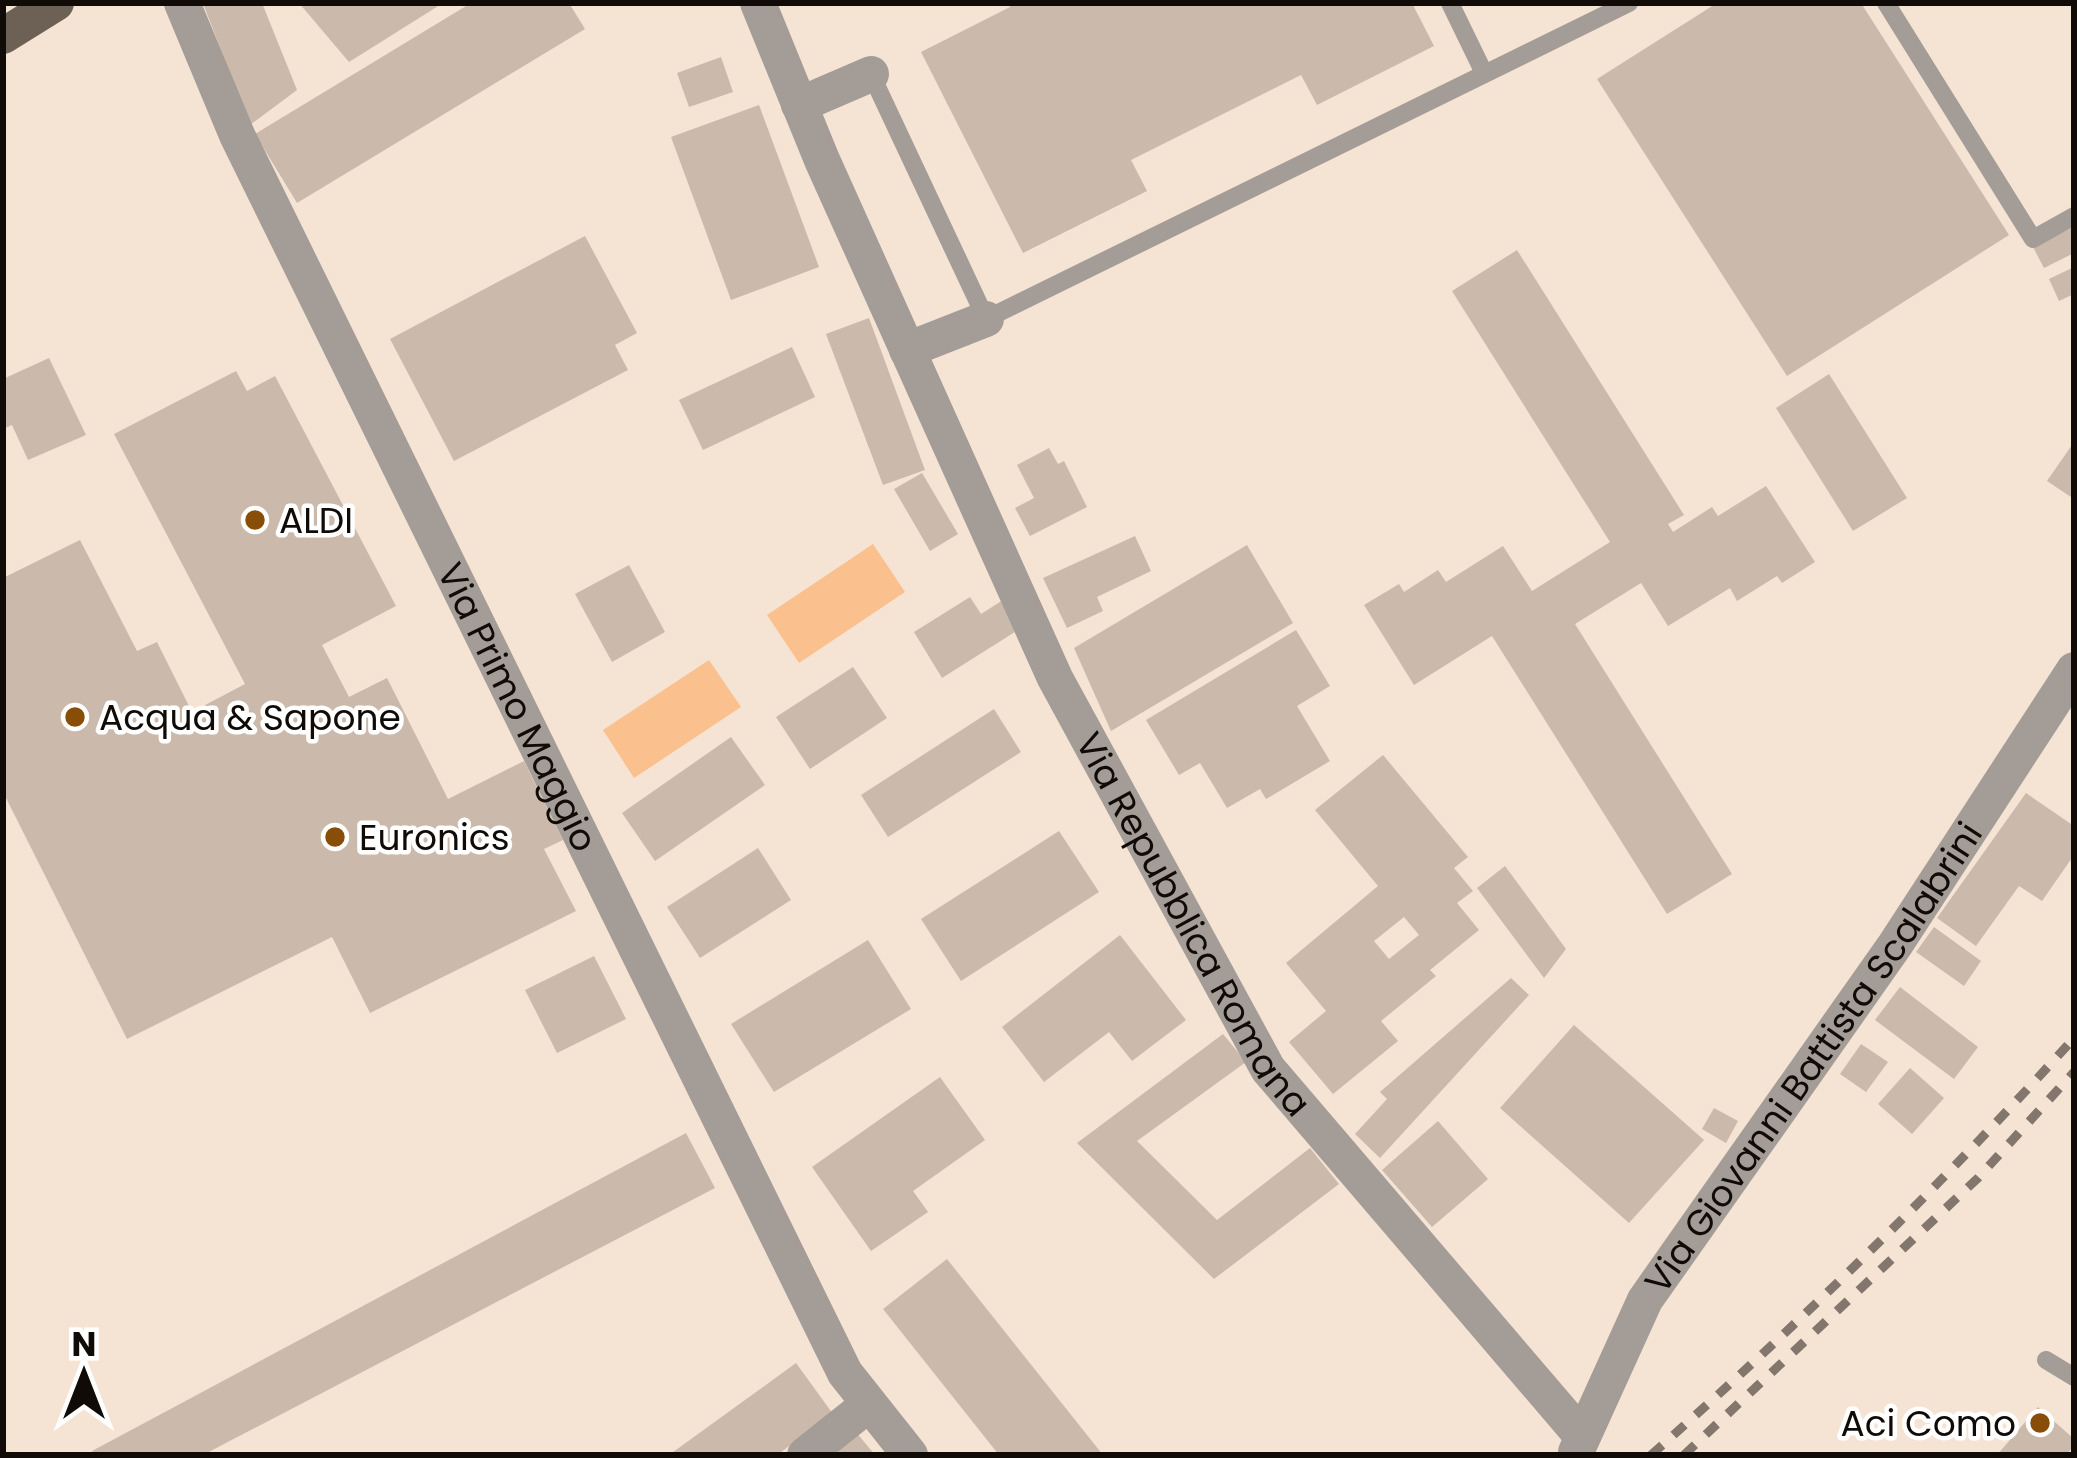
<svg xmlns="http://www.w3.org/2000/svg" width="2077" height="1458" font-family="Poppins,sans-serif">
	<style>
		.green { fill: #fac18f }
		.building { fill: #cbbaac; fill-rule: evenodd }
		.lines { fill: none; stroke-linecap: round; stroke-linejoin: round }
		.lane { stroke: #a49d97; stroke-width: 18 }
		.street { stroke: #a49d97; stroke-width: 36 }
		.primary { stroke: #6d6055; stroke-width: 36 }
		.rail { stroke: #82766d; stroke-width: 9; stroke-dasharray: 15 15; stroke-linecap: butt }
		.poi-dot { fill: #884e07; stroke: #fff; stroke-width: 4.5 }
		.labels { text-anchor: middle; stroke-width: 9; stroke-linejoin: round; paint-order: stroke }
		.poi-label { font-size: 36px; fill: #110b07; stroke: #fff; text-anchor: start }
		.street-label { font-size: 36px; fill: #110b07; stroke: #fff }
	</style>
	<rect width="100%" height="100%" fill="#f5e3d4"/>
	<g class="green">
		<path d="M873,544l32,48 -106,71 -32,-48z"/>
		<path d="M709,660l32,47 -107,71 -31,-48z"/>
	</g>
	<g class="building">
		<path d="M211,3h51l35,87 -47,35 -46,-119z"/>
		<path d="M299,3h144l-94,59z"/>
		<path d="M471,3h98l16,26 -288,174 -42,-69z"/>
		<path d="M1008,3h404l22,43 -117,59 -16,-30 -170,85 16,31 -124,62 -102,-201 89,-45z"/>
		<path d="M1717,3h144l148,232 -222,141 -190,-297z"/>
		<path d="M721,57l12,35 -44,15 -12,-34z"/>
		<path d="M759,105l60,162 -88,33 -60,-163z"/>
		<path d="M2074,227v26l-30,15 -11,-21z"/>
		<path d="M585,236l52,97 -22,12 13,25 -174,91 -64,-122z"/>
		<path d="M1517,250l167,265 -16,9 5,8 39,-25 6,9 48,-30 49,76 -33,21 -5,-7 -40,25 -7,-13 -62,38 -27,-43 -66,41 157,250 -65,40 -175,-278 -78,49 -50,-80 35,-21 5,8 34,-22 8,12 57,-36 29,45 78,-49 -158,-251z"/>
		<path d="M2074,267v27l-15,7 -10,-22z"/>
		<path d="M869,318l56,152 -42,15 -57,-151z"/>
		<path d="M792,347l23,50 -112,53 -24,-50z"/>
		<path d="M49,358l37,77 -58,25 -16,-35 -9,4v-50z"/>
		<path d="M236,371l11,20 28,-15 121,230 -74,39 27,52 38,-19 61,121 76,-38 39,79 -19,9 32,62 -206,102 -38,-76 -205,102 -124,-247v-214l77,-38 57,111 20,-9 35,70 53,-28 -131,-250z"/>
		<path d="M1829,374l78,124 -54,33 -77,-123z"/>
		<path d="M2074,442v57l-27,-18z"/>
		<path d="M1049,448l9,16 6,-3 23,46 -57,29 -15,-28 19,-10 -17,-33z"/>
		<path d="M922,473l36,61 -28,17 -36,-62z"/>
		<path d="M1135,536l16,35 -54,26 6,14 -36,17 -24,-50z"/>
		<path d="M1247,545l46,78 -182,108 -37,-83z"/>
		<path d="M629,565l36,67 -53,30 -37,-68z"/>
		<path d="M970,597l11,17 22,-14 18,28 -79,50 -28,-46z"/>
		<path d="M1296,630l34,56 -33,20 33,55 -64,38 -6,-10 -33,19 -27,-45 -21,12 -33,-55z"/>
		<path d="M853,667l34,51 -77,51 -34,-52z"/>
		<path d="M994,709l27,43 -133,85 -27,-42z"/>
		<path d="M731,737l34,48 -110,76 -33,-48z"/>
		<path d="M1383,755l85,102 -14,11 19,23 -16,12 22,27 -49,40 6,6 -55,45 17,20 -65,53 -44,-52 37,-31 -40,-48 92,-77 -63,-76zM1404,917l15,18 -30,24 -15,-18z"/>
		<path d="M2026,793l48,33v29l-32,46 -23,-15 -43,60 -39,-28z"/>
		<path d="M1059,831l40,61 -138,89 -40,-62z"/>
		<path d="M758,848l33,52 -91,58 -33,-51z"/>
		<path d="M1505,866l61,83 -22,29 -67,-90z"/>
		<path d="M1934,927l47,34 -17,25 -48,-34z"/>
		<path d="M1120,935l66,85 -54,41 -23,-29 -65,50 -42,-55z"/>
		<path d="M868,940l43,69 -137,83 -43,-68z"/>
		<path d="M594,956l32,63 -69,34 -32,-63z"/>
		<path d="M1511,978l18,17 -149,163 -25,-24 32,-35 -7,-7z"/>
		<path d="M1900,987l78,60 -24,32 -79,-59z"/>
		<path d="M1574,1025l130,115 -75,83 -129,-115z"/>
		<path d="M1223,1034l23,28 -109,79 80,79 93,-72 29,36 -125,95 -137,-136z"/>
		<path d="M1861,1044l27,18 -22,30 -26,-18z"/>
		<path d="M1910,1068l34,30 -32,36 -34,-30z"/>
		<path d="M940,1077l45,63 -72,51 15,21 -57,39 -59,-84z"/>
		<path d="M1714,1108l24,13 -12,22 -24,-14z"/>
		<path d="M1438,1121l50,58 -56,48 -50,-57z"/>
		<path d="M686,1133l29,55 -512,267h-109l-2,-4z"/>
		<path d="M947,1259l156,196h-104l-116,-146z"/>
		<path d="M796,1363l37,51 -56,41h-108z"/>
		<path d="M2038,1407l36,32v7l-8,9h-69z"/>
		<path d="M855,1431l20,24h-48z"/>
	</g>
	<g class="lines">
		<g class="lane">
			<path d="M1450,3l34,70"/>
			<path d="M1886,3l147,236 41,-23"/>
			<path d="M871,74l115,245 643,-316"/>
			<path d="M2046,1360l28,17"/>
		</g>
		<g class="street">
			<path id="s1" d="M182,3l55,132 608,1238 65,82"/>
			<path id="s2" d="M758,3l64,157 233,518 213,391 313,366"/>
			<path d="M799,105l72,-31"/>
			<path d="M907,350l79,-31"/>
			<path id="s3" d="M1576,1452l69,-152 250,-355 179,-275"/>
			<path d="M805,1455l64,-51"/>
		</g>
		<path class="primary" d="M3,36l53,-33"/>
		<g class="rail">
			<path d="M1651,1455c149,-132 290,-269 423,-417"/>
			<path d="M1684,1455l294,-277 96,-106"/>
		</g>
	</g>
	<g class="poi-dot">
		<circle cx="255" cy="520" r="12"/>
		<circle cx="75" cy="717" r="12"/>
		<circle cx="335" cy="837" r="12"/>
		<circle cx="2040" cy="1423" r="12"/>
	</g>
	<g class="labels">
		<g class="poi-label">
			<text x="279" y="533">ALDI</text>
			<text x="99" y="730">Acqua &amp; Sapone</text>
			<text x="359" y="850">Euronics</text>
			<text x="2016" y="1436" text-anchor="end">Aci Como</text>
		</g>
		<g class="street-label">
			<text dy="13" stroke="none"><textPath href="#s1" startOffset="780">Via Primo Maggio</textPath></text>
			<text dy="13" stroke="none"><textPath href="#s2" startOffset="1020">Via Repubblica Romana</textPath></text>
			<text dy="13" stroke="none"><textPath href="#s3" startOffset="462">Via Giovanni Battista Scalabrini</textPath></text>
		</g>
	</g>
	<rect width="2077" height="1458" fill="none" stroke="#110b07" stroke-width="12"/>
	<g transform="translate(84 1374)" stroke="#ffffff" stroke-width="9" paint-order="stroke">
	<path d="M0-9L21 45L0 30L-21 45Z" fill="#110b07"/>
	<text y="-18" font-size="33" font-weight="bold" text-anchor="middle" fill="#110b07">N</text>
	</g>
</svg>
